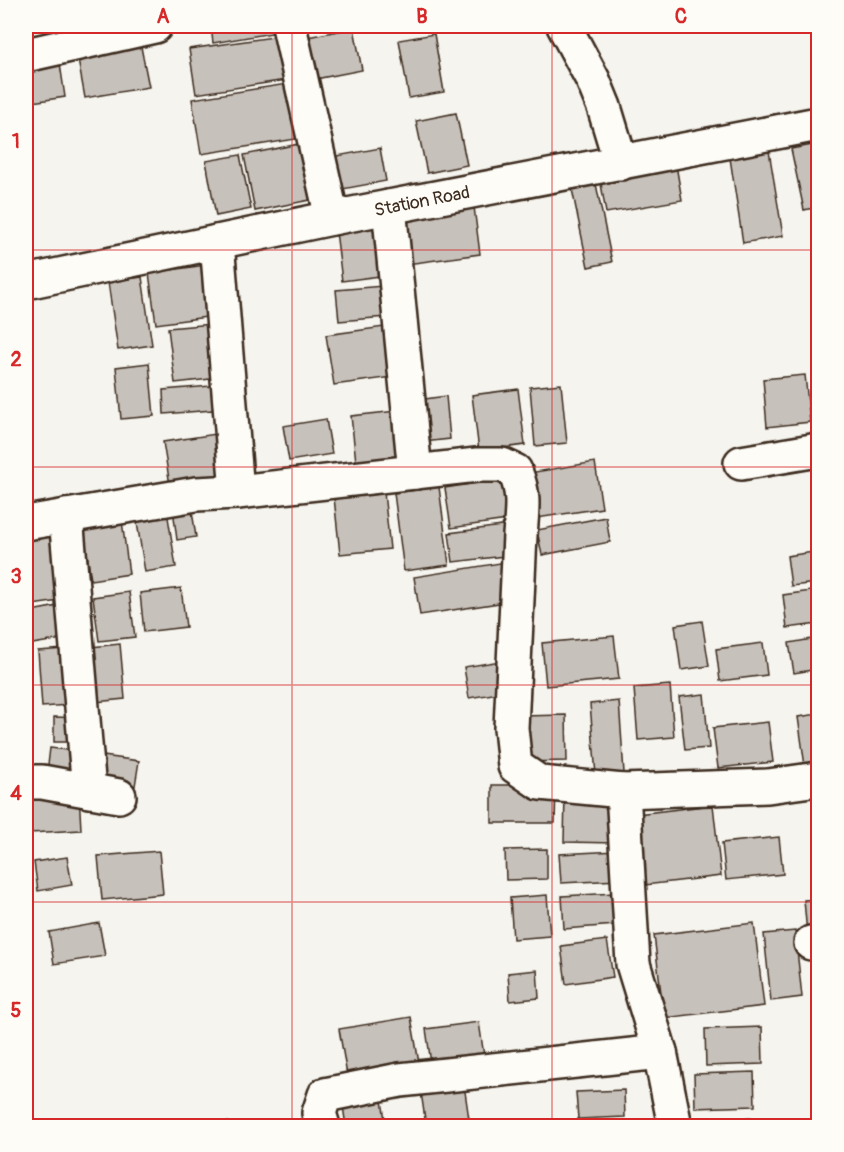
<svg xmlns="http://www.w3.org/2000/svg" width="844" height="1152" font-family="Pangolin,sans-serif">
	<style>
		.building { fill: #c7c1bb; stroke: #3b2a1e; stroke-width: 1.5 }
		.lines { fill: none; stroke-linecap: round; stroke-linejoin: round }
		.minor-casing { stroke: #3b2a1e; stroke-width: 38 }
		.major-casing { stroke: #3b2a1e; stroke-width: 38 }
		.minor { stroke: #fdfcf7; stroke-width: 33 }
		.major { stroke: #fdfcf7; stroke-width: 33 }
		.grid { fill: none; stroke: #d62828; stroke-width: 1.5; stroke-opacity: 0.55 }
		.labels { text-anchor: middle; stroke-width: 4.5; stroke-linejoin: round; paint-order: stroke }
		.street-label { font-size: 18px; fill: #3b2a1e; stroke: #fdfcf7 }
		.neatline { fill: none; stroke: #d62828; stroke-width: 2 }
		.grid-label { font-size: 20px; text-anchor: middle; font-weight: bold; fill: #d62828 }
	</style>
	<rect width="100%" height="100%" fill="#f5f4ee"/>
	<filter id="ink" filterUnits="userSpaceOnUse"><feTurbulence type="fractalNoise" baseFrequency=".0167" numOctaves="2"/><feDisplacementMap in="SourceGraphic" scale="12" xChannelSelector="R" yChannelSelector="G"/><feConvolveMatrix kernelMatrix="1 2 1 2 8 2 1 2 1" color-interpolation-filters="sRGB"/></filter>
	<g filter="url(#ink)">
		<g class="building">
			<path d="M211,26h66l1,6 -65,11z"/>
			<path d="M354,28l8,42 -57,11 -8,-42z"/>
			<path d="M434,34l10,58 -35,6 -10,-58z"/>
			<path d="M280,36l6,44 -90,14 -7,-45z"/>
			<path d="M140,42l9,45 -64,11 -8,-44z"/>
			<path d="M59,57l6,40 -39,6v-40z"/>
			<path d="M287,84l9,55 -95,15 -9,-55z"/>
			<path d="M456,113l11,52 -40,8 -11,-52z"/>
			<path d="M304,143l11,56 -60,12 -11,-56z"/>
			<path d="M818,144v63l-14,3 -13,-61z"/>
			<path d="M380,148l6,33 -54,10 -6,-33z"/>
			<path d="M769,151l14,85 -40,7 -13,-85z"/>
			<path d="M240,155l11,54 -35,7 -10,-55z"/>
			<path d="M676,165l6,35 -76,13 -6,-35z"/>
			<path d="M596,184l16,78 -24,5 -16,-78z"/>
			<path d="M474,207l6,47 -73,10 -7,-48z"/>
			<path d="M388,224l7,50 -53,7 -6,-50z"/>
			<path d="M220,263l8,51 -72,10 -7,-51z"/>
			<path d="M142,277l10,68 -34,5 -10,-68z"/>
			<path d="M383,286l3,31 -47,4 -3,-31z"/>
			<path d="M224,323l4,54 -53,6 -7,-55z"/>
			<path d="M384,327l8,50 -58,8 -8,-50z"/>
			<path d="M149,363l5,53 -33,3 -5,-52z"/>
			<path d="M805,375l5,47 -43,5 -4,-48z"/>
			<path d="M561,384l6,59 -32,3 -5,-59z"/>
			<path d="M223,385l2,24 -61,5 -1,-24z"/>
			<path d="M518,389l7,56 -46,6 -7,-56z"/>
			<path d="M446,396l4,43 -35,4 -4,-42z"/>
			<path d="M406,410l5,55 -54,6 -6,-55z"/>
			<path d="M326,419l6,35 -43,7 -6,-35z"/>
			<path d="M216,434l7,43 -53,8 -7,-43z"/>
			<path d="M595,462l7,46 -65,10 -8,-45z"/>
			<path d="M508,478l6,41 -63,9 -6,-40z"/>
			<path d="M383,483l7,66 -50,5 -7,-66z"/>
			<path d="M439,487l10,78 -45,6 -10,-78z"/>
			<path d="M190,498l6,39 -19,3 -5,-39z"/>
			<path d="M167,511l9,56 -31,5 -9,-56z"/>
			<path d="M121,513l8,61 -38,6 -9,-62z"/>
			<path d="M606,517l4,25 -68,13 -5,-25z"/>
			<path d="M60,522l12,77 -46,7v-79z"/>
			<path d="M509,525l4,30 -60,7 -4,-29z"/>
			<path d="M813,552l4,31 -26,3 -4,-30z"/>
			<path d="M506,562l6,39 -92,14 -6,-38z"/>
			<path d="M181,588l5,39 -42,5 -4,-39z"/>
			<path d="M818,590v34l-31,4 -4,-33z"/>
			<path d="M129,592l6,45 -36,4 -6,-44z"/>
			<path d="M58,606l5,33 -37,6v-33z"/>
			<path d="M702,621l7,45 -28,4 -6,-45z"/>
			<path d="M614,636l5,43 -73,7 -4,-43z"/>
			<path d="M818,638v31l-24,4 -5,-30z"/>
			<path d="M763,643l4,32 -47,6 -4,-32z"/>
			<path d="M120,644l5,55 -40,4 -4,-55z"/>
			<path d="M78,648l4,56 -40,3 -4,-56z"/>
			<path d="M512,659l5,31 -48,8 -5,-31z"/>
			<path d="M670,685l4,52 -36,3 -4,-52z"/>
			<path d="M704,694l5,54 -24,2 -6,-53z"/>
			<path d="M619,701l5,72 -28,2 -6,-71z"/>
			<path d="M818,714v50l-13,2 -7,-49z"/>
			<path d="M566,715l1,46 -46,1 -1,-46z"/>
			<path d="M54,717l28,1 -1,24h-27z"/>
			<path d="M768,722l5,40 -55,6 -5,-40z"/>
			<path d="M50,748l43,5 -3,24 -43,-4z"/>
			<path d="M96,755l43,6 -4,25 -43,-6z"/>
			<path d="M492,785h64l-1,38h-63z"/>
			<path d="M79,792l2,38 -51,3 -2,-37z"/>
			<path d="M565,795l53,1 -1,47 -53,-1z"/>
			<path d="M713,805l8,71 -76,9 -8,-71z"/>
			<path d="M779,837l4,37 -57,6 -4,-37z"/>
			<path d="M547,849v30l-41,1 -1,-30z"/>
			<path d="M159,851l4,43 -61,6 -4,-44z"/>
			<path d="M617,851l2,29 -58,3 -2,-29z"/>
			<path d="M67,857l5,28 -34,6 -4,-29z"/>
			<path d="M615,893l1,32 -52,4 -2,-33z"/>
			<path d="M547,895l3,41 -37,3 -3,-41z"/>
			<path d="M818,899v34l-11,1 -3,-34z"/>
			<path d="M99,923l6,33 -51,8 -5,-32z"/>
			<path d="M754,923l10,83 -100,12 -10,-83z"/>
			<path d="M795,931l7,66 -31,4 -7,-67z"/>
			<path d="M607,940l6,37 -47,7 -5,-38z"/>
			<path d="M537,970l2,28 -29,3 -2,-28z"/>
			<path d="M411,1017l9,52 -72,12 -9,-52z"/>
			<path d="M479,1022l6,41 -53,7 -6,-41z"/>
			<path d="M762,1027l1,37 -57,2 -1,-37z"/>
			<path d="M754,1072l1,34 -60,2 -1,-34z"/>
			<path d="M463,1078l7,48h-44l-6,-41z"/>
			<path d="M624,1090l1,27 -47,2 -2,-27z"/>
			<path d="M381,1094l5,32h-40l-4,-26z"/>
			<path d="M751,1118l1,8h-58v-2z"/>
			<path d="M228,1122v4h-31z"/>
		</g>
		<g class="lines">
			<defs>
				<g id="minor">
					<path d="M289,26l43,192"/>
					<path d="M564,26l29,54 11,27 17,56"/>
					<path d="M26,55l129,-29"/>
					<path d="M389,207l26,265"/>
					<path d="M217,242l20,250"/>
					<path d="M741,463l77,-13"/>
					<path d="M66,516l23,275"/>
					<path d="M26,523l170,-29 41,-2 240,-27h25l13,6c10,24 7,38 5,64l-9,193 4,38 25,17 83,8 145,-5 50,-7"/>
					<path d="M26,782h16l77,14"/>
					<path d="M623,791l10,173 27,88 15,74"/>
					<path d="M811,943h7"/>
					<path d="M323,1126l-4,-13 6,-18 75,-15 260,-28"/>
				</g>
				<path id="major" d="M26,282l306,-64 486,-94"/>
			</defs>
			<use href="#minor" class="minor-casing"/>
			<use href="#major" class="major-casing"/>
			<use href="#minor" class="minor"/>
			<use href="#major" class="major"/>
		</g>
	</g>
	<path class="grid" d="M292,26v1100M552,26v1100M26,250h792M26,467h792M26,685h792M26,902h792"/>
	<g class="labels">
		<g class="street-label">
			<text transform="translate(422 201) rotate(-11)" y="6">Station Road</text>
		</g>
	</g>
	<rect width="844" height="1152" fill="none" stroke="#fdfcf7" stroke-width="66"/>
	<rect x="33" y="33" width="778" height="1086" class="neatline"/>
	<g class="grid-label">
		<text x="163" y="23">A</text>
		<text x="422" y="23">B</text>
		<text x="681" y="23">C</text>
		<text x="16" y="148">1</text>
		<text x="16" y="366">2</text>
		<text x="16" y="583">3</text>
		<text x="16" y="800">4</text>
		<text x="16" y="1017">5</text>
	</g>
</svg>
